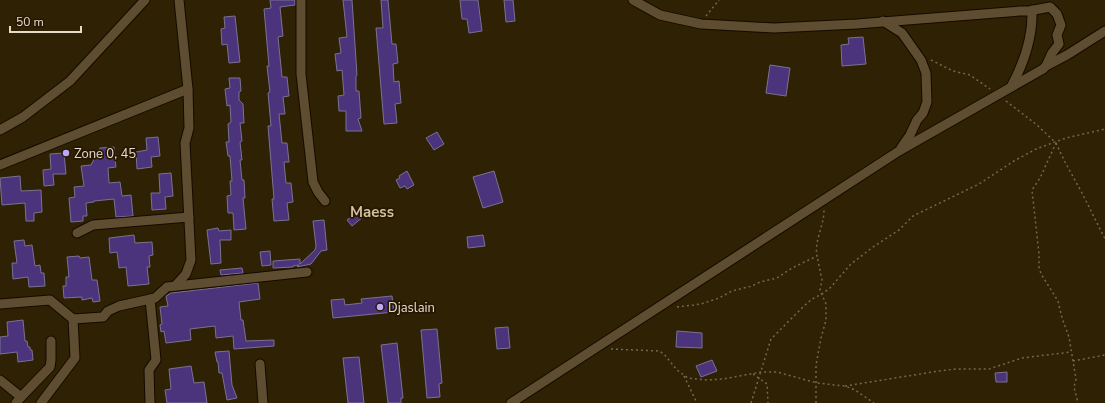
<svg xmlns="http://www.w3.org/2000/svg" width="1105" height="403" font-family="'Nunito Sans',sans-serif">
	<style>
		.building { fill: #4c347c; stroke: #797291 }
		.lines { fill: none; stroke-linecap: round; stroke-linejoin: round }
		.street-casing { stroke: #150a00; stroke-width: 11 }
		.path { stroke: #74684f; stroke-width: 1.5; stroke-dasharray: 2 3; stroke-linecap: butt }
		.street { stroke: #5e4d30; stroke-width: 9 }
		.poi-dot { fill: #bda9f5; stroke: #251700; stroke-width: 1.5 }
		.labels { text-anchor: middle; stroke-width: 3.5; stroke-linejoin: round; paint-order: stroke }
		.poi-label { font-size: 13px; fill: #e5dbcb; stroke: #251700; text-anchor: start }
		.quarter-label { font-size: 15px; font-weight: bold; fill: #d5c2a1; stroke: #251700 }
	</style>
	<rect width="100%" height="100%" fill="#2f2103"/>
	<g class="building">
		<path d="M270,0h25v5l-15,2 3,29 -5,1 4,40h5l2,19 -6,1 2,17h-6l3,29h5l2,19h-5l2,21h5l2,19 -6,1 2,17 -15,1 -2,-22h2l-6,-73h3l-3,-33 2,-1 -3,-26h2l-5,-57 7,-1z"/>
		<path d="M343,0h9l5,75 -1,1v15h3l2,27 -3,1 4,12h-16v-20h-7l-1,-15 6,-1 -2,-25 -5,1 -2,-17 6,-1 -2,-15 8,-1z"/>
		<path d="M381,0h7l4,44h4l2,19 -5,1 1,18 5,-1 2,22 -6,1 2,19 -13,1 -8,-96h7z"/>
		<path d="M460,0h18l4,31 -13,2 -2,-14h-5z"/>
		<path d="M504,0h9l2,21 -9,1z"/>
		<path d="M235,16l5,46 -11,1 -2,-19 -5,1 -1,-16 4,-1 -1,-11z"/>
		<path d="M863,37l3,27 -24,2 -1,-21 8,-1 -1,-6z"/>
		<path d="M770,65l20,3 -4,28 -20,-3z"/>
		<path d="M229,78h11l1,13 -2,1v8l4,4 1,19h-4l2,18 -2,1 2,18h-2l2,20h2l1,18h-2l3,31 -12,1 -1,-17h-5l-1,-17 4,-1 -1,-14h2l-2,-25h-2l-2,-14h3l-1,-18 3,-2 -1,-17 -3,1 -2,-17 5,-1z"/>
		<path d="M437,132l7,12 -10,6 -8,-12z"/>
		<path d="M158,137l2,19 -9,1 1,10 -15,2 -1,-17 11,-2 -1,-12z"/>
		<path d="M114,147l2,20 -8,1 1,15 11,-1 2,14 9,-1 2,21 -17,1 -2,-18 -20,2v1l-8,1 1,13h-4v5l-12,1 -2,-24 6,-1 -1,-10 10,-1 -3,-20 10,-1 9,-17z"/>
		<path d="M64,153l2,21h-13l1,11 -10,1 -1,-16 8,-1 -1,-15z"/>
		<path d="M407,171l7,14 -7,4 -2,-3 -5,2 -4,-8 4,-2 -1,-2z"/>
		<path d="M494,171l9,31 -20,6 -10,-31z"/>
		<path d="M171,173l2,23 -8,1 1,12 -14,1 -1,-17h9l-1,-19z"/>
		<path d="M20,176l1,15 20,-1 1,22 -8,1v8h-8l-1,-18 -23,2 -2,-27z"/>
		<path d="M359,211l4,6 -11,9 -5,-6z"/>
		<path d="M324,220l3,30 -6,1 -10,13 -14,3 2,-2 -6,1v1l-20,1v-7l27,-2v5l15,-14 1,-4 -3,-25z"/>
		<path d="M218,228l1,3 12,-1v10h-11l1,23 -10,1 -4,-34z"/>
		<path d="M134,235l1,8 17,-1 1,13 -4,1 1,11h-3l2,17 -21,2 -2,-19 -7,1 -2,-16 -7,1 -1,-15z"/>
		<path d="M483,235l2,11 -17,2 -1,-11z"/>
		<path d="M24,240l1,6 7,-1 3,21 5,-1 1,8h3l1,13 -16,1 -1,-10 -15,2 -1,-16h5l-3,-22z"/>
		<path d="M270,251l1,14 -9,1 -2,-14z"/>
		<path d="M79,256l1,2 9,-1 3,23h5l3,21 -7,1 -1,-4 -10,2v-3l-18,1 -1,-12h3v-9h3l-2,-20z"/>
		<path d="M242,268l1,5 -22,2 -1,-5z"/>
		<path d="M258,283l2,16 -21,3 2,18h2l3,21 28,-1v6l-40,3 -1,-13 -17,2 -1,-12 -25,3 1,11 -25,3 -2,-12 -3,1 -1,-7 2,-1 -2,-17 8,-1 -2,-10 5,-3z"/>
		<path d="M392,296l2,16 -61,6 -2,-18 13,-1 1,6 17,-2 -1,-4z"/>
		<path d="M23,320l2,21h2l1,6h2v3h2l1,10 -15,2 -1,-10 -17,2v-17l8,-1 -1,-14z"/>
		<path d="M508,327l2,21 -13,1 -2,-21z"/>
		<path d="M437,329l5,54 -3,1 1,13 -13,1 -6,-68z"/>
		<path d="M677,331l25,2v15l-26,-1z"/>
		<path d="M397,343l6,55h-2v5h-13l-7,-58z"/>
		<path d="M229,351l3,34 5,13 -10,2 -5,-27h-3l-1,-11h-1l-2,-10z"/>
		<path d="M359,357l5,46h-16l-5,-45z"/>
		<path d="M712,360l5,11 -16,6 -5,-11z"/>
		<path d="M191,366l3,17 10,-1 3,21h-40l-2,-13 6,-1 -2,-20z"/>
		<path d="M1007,372v10h-11l-1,-9z"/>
	</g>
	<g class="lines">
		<defs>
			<g id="street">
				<path d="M301,0v74l12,108 5,10 7,9"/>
				<path d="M883,21l19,12 19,27 5,13 1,29 -4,11 -6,7 -7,15 -9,13"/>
				<path d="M1046,66l21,-11 38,-24"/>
				<path d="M1011,87c13,-24 22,-49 21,-77"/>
				<path d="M0,130l23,-13 47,-36 75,-81"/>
				<path d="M0,165l188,-76"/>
				<path d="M77,233l16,-8 96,-8"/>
				<path d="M175,286l11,-12 5,-14 -6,-117 4,-15 -1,-39 -9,-89"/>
				<path d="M0,304l50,-4 23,19 2,39 -34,45"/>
				<path d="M73,319l30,-2 5,-6 11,-5 36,-8 12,-11 140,-15"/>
				<path d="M260,364l3,39"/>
				<path d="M0,380l21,17"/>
				<path d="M16,403l5,-6 29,-30 1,-7v-19"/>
				<path d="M150,403l-1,-33 7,-10 -6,-61"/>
				<path d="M511,403l388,-252 144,-82 3,-3 6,-13 7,-9 -2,-9 4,-10 -4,-11 -7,-7 -21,4h-9l-163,13 -83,4 -73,-4 -41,-9 -27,-15"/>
			</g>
		</defs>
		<use href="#street" class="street-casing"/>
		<g class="path">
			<path d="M706,16l13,-16"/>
			<path d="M931,60l22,11 17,4 20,14"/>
			<path d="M1006,101l31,24 19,18 -16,35 -8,12 7,64v13l2,7 17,27 4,17 7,19 7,42 -2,8 4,16"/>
			<path d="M1056,143l9,19 17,31 23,46"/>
			<path d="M677,307l24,-3 18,-6 13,-7 20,-5 8,-4 17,-4 15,-10 25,-12c-3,-15 7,-30 7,-46"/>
			<path d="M611,349l48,2 5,3 13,16 11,8 19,2 16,-1 38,-7h16l40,11 28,3 10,4 19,13"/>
			<path d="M1073,361l32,-6"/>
			<path d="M753,374l14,10 1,19"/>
			<path d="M684,376l13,27"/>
			<path d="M845,386l94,-15 17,-2h33l33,-11 49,-6"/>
			<path d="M751,403l20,-64 33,-33 8,-7 10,-5 8,-6 21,-24 22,-17 26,-17 14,-14 66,-32 35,-23 22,-12 30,-11 39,-9"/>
			<path d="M816,403v-38l5,-27 5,-18v-16l-6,-14 2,-10 -5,-24"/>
		</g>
		<use href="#street" class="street"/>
	</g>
	<g class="poi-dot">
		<circle cx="66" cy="153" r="4"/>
		<circle cx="380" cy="307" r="4"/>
	</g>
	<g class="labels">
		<g class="poi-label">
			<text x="74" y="158">Zone 0, 45</text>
			<text x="388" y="312">Djaslain</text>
		</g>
		<g class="quarter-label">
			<text x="372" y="217">Maess</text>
		</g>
	</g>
	<path d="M10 26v6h71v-6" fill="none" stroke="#e5dbcb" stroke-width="2"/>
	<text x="16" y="26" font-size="12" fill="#e5dbcb" stroke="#251700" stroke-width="3" paint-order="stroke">50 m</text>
</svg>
